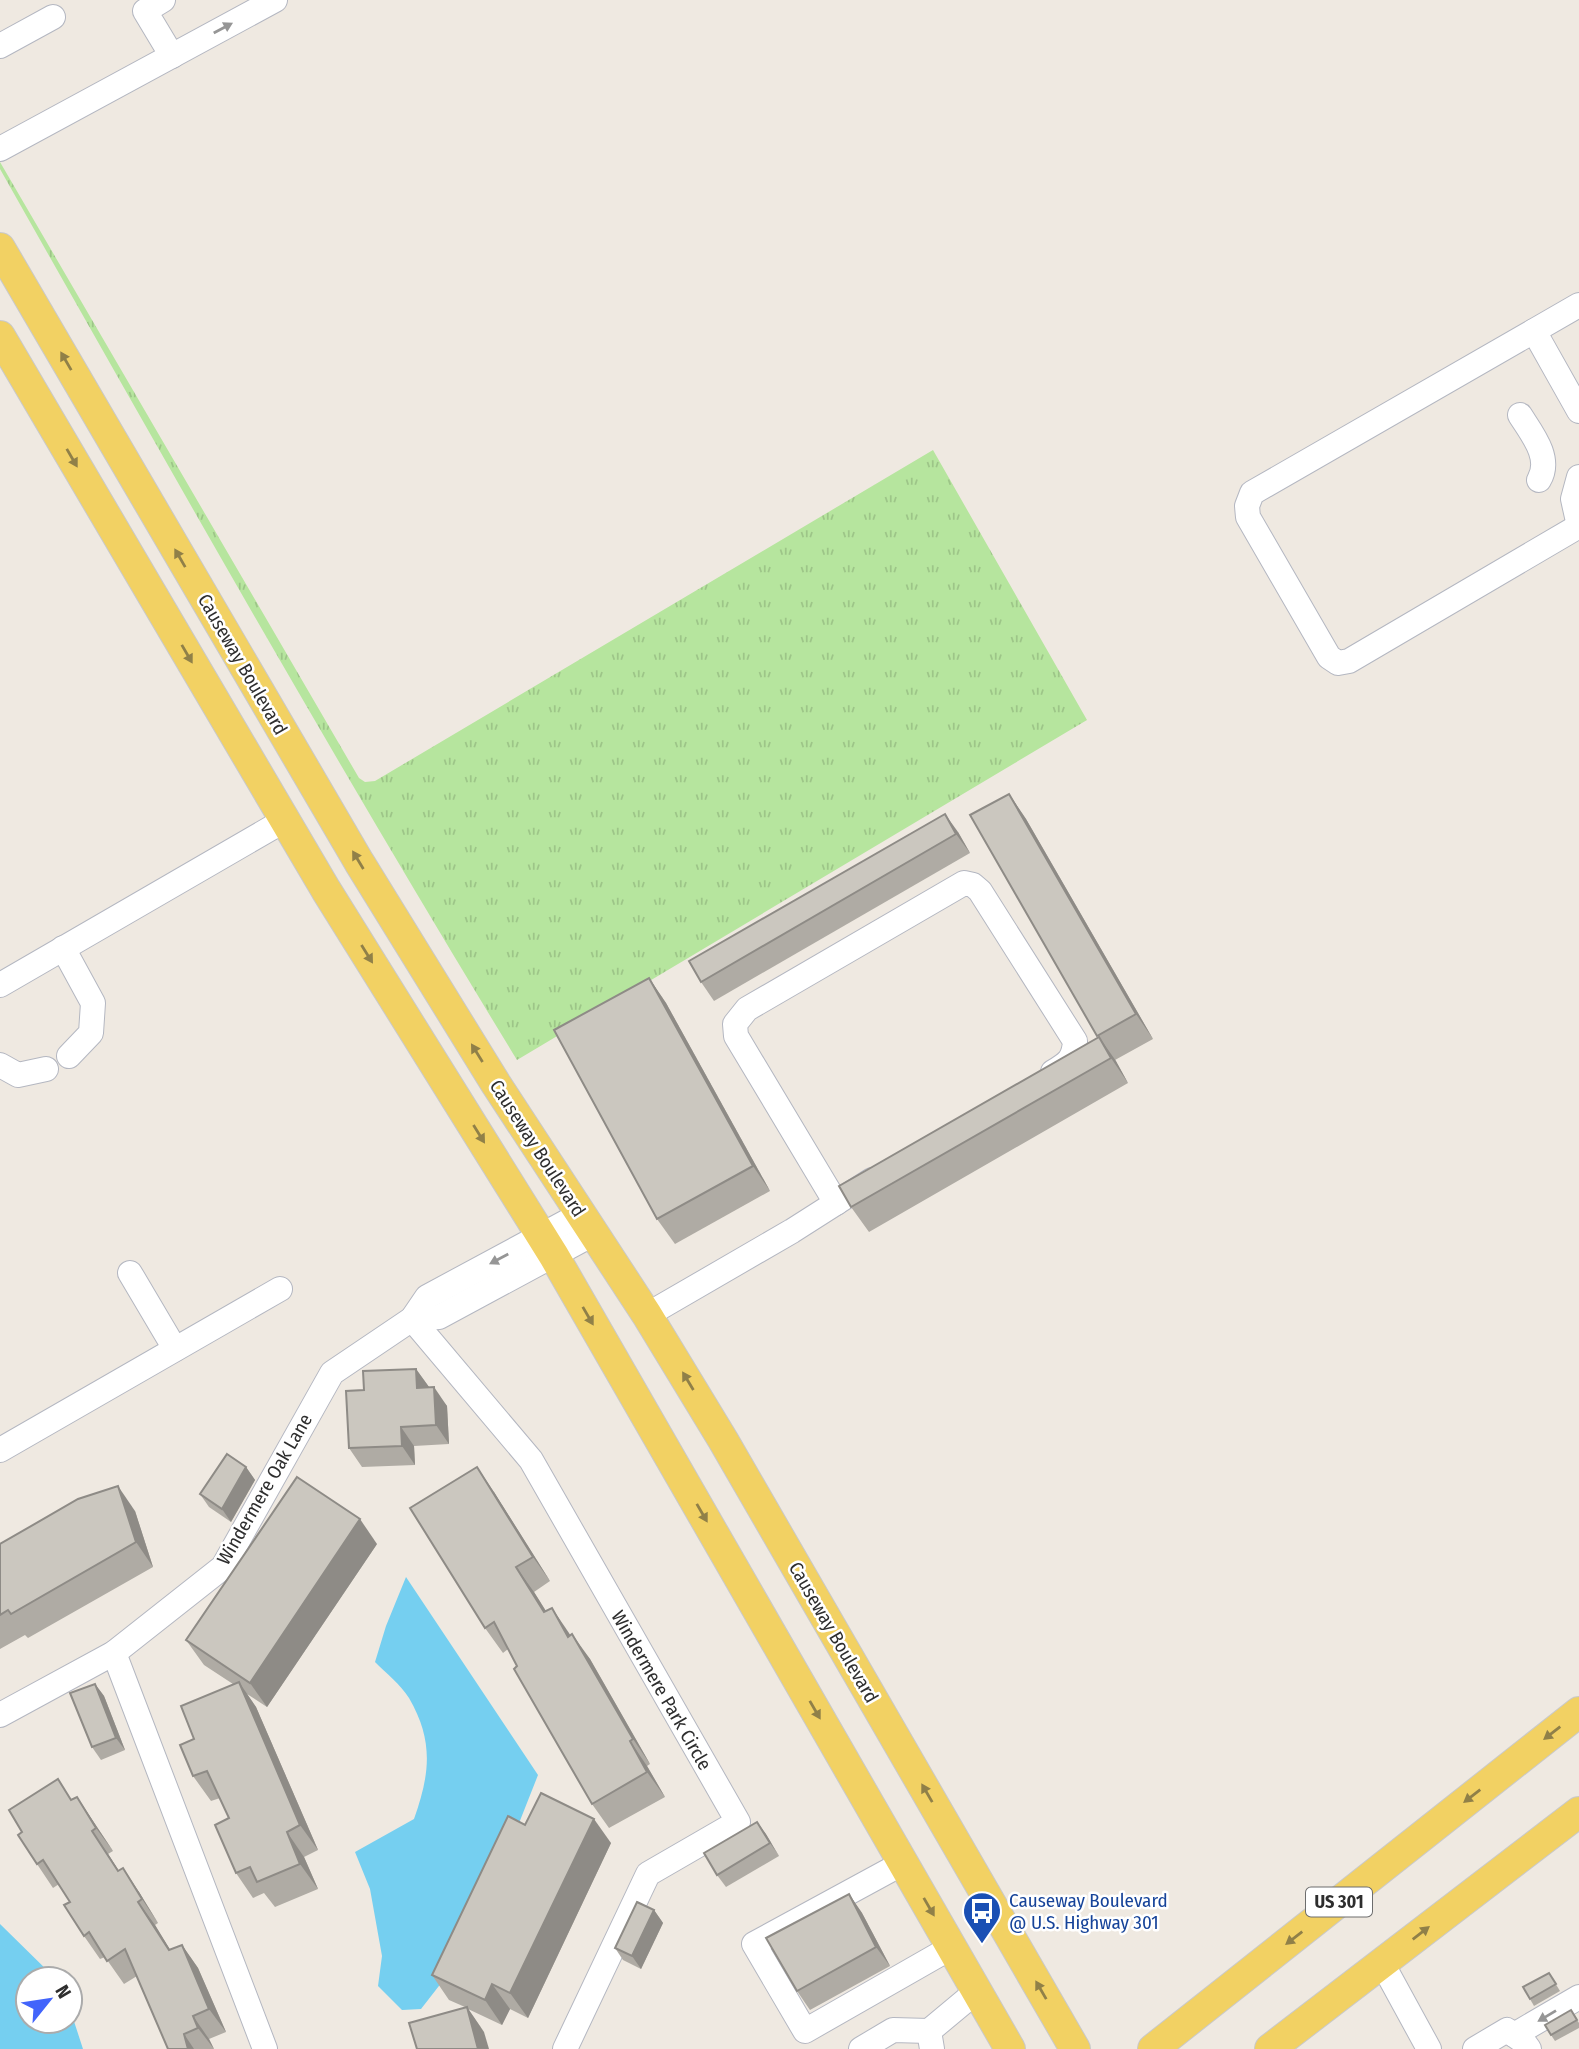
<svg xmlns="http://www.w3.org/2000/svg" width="1579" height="2049" font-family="'Fira Sans Condensed',sans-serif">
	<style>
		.grass { fill: url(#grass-tufts) }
		.water { fill: #75cff0 }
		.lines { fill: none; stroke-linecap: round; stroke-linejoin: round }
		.minor-casing { stroke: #b4b7c1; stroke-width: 26 }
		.major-casing { stroke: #c9c9c9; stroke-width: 32 }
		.minor { stroke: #fff; stroke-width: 24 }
		.major { stroke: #f2d163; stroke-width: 30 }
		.wall { fill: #afaba4 }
		.shaded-wall { fill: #8e8b86 }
		.building { fill: #cbc7bf; stroke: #8e8b86; stroke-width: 2 }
		.oneway { fill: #969696 }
		.oneway2 { fill: #908048 }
		.labels { text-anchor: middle; stroke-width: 5; stroke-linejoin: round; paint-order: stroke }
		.shield { fill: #fff; stroke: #6d6d6d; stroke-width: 2 }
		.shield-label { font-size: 18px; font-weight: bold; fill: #2e2e2e }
		.street-label { font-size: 19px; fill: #2e2e2e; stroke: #fff }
		.transit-label { font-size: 19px; fill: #164399; stroke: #fff; text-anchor: start }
	</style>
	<defs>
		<pattern id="grass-tufts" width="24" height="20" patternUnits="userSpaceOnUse" patternTransform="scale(1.75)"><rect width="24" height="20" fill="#b6e59e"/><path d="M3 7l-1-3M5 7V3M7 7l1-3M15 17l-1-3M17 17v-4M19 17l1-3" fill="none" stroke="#9dc588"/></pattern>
	</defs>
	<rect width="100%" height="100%" fill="#efe9e1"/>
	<path class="grass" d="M0,162l359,616 6,4 10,-1 558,-331 154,270 -570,340c-179,-293 -348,-592 -517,-891z"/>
	<g class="water">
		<path d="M406,1577l132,198 -28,71 -68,136 -21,27 -19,1 -24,-24 4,-30 -12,-67 -15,-37 59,-33c16,-45 20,-78 -5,-121 -8,-13 -23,-25 -34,-36l11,-36z"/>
		<path d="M0,1924l56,55h-28v42h42v-12l13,40h-83z"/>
	</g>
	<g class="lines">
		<defs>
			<g id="minor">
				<path d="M163,0l-18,11 27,45"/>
				<path d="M0,46l53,-29"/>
				<path d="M0,149l275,-149"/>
				<path d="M1534,331l45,80"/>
				<path d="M1520,415c12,19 32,43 19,65"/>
				<path d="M1579,477l-6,22 6,27"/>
				<path d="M1579,526l-230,135 -11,2 -9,-6 -81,-140 -1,-11 5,-13 327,-188"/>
				<path d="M63,948l30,55 -2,30 -22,23"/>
				<path d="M0,985l285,-165"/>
				<path d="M0,1065l18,10 28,-6"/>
				<path d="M836,1203l-100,-167 -1,-12 12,-15 217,-126 9,2 7,6 95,150c-1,18 -7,22 -22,31"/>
				<path d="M130,1273l45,76"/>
				<path d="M647,1315l145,-84 80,-51"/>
				<path d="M412,1319l119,141 207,362 -90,52 -83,175"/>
				<path d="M412,1319l27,-2 154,-83"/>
				<path d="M0,1450l280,-161"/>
				<path d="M114,1653l151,396"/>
				<path d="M0,1715l114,-62 109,-86 109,-194 80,-54 15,-22 154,-83"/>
				<path d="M903,1863l-149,81 51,87 147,-84"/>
				<path d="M1382,1963l47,86"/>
				<path d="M1514,2035l65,-38"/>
				<path d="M861,2049l32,-19 36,1"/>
				<path d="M932,2049l-3,-18 48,-40"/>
				<path d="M1475,2049l32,-19 17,12 5,7"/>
			</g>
			<g id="major">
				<path d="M0,248l359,614 137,222 151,231 76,125 352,609"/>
				<path d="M0,336l326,554 228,366 456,793"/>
				<path d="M1153,2049l426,-337"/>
				<path d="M1270,2049l309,-237"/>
			</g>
		</defs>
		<use href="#minor" class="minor-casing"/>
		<use href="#major" class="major-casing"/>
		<use href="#minor" class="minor"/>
		<use href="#major" class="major"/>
	</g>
	<g class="wall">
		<path d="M1009,794l17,25 127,220 -38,21 13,23 -259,149 -18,-25 247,-170 -128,-222z"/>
		<path d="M958,832l12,21 -256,148 -13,-19z"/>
		<path d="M649,978l17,25 104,188 -95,53 -18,-25z"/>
		<path d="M416,1369l13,18 18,19 2,38 -35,2 1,19 -53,2 -13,-19 15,-58z"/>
		<path d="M246,1467l9,13 -24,42 -22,-15 -9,-13z"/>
		<path d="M494,1492l56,89 -16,11 12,19 24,24 20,24 60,105 -3,2 18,31 -56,31 -17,-24 -84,-155 -5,4 -18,-25z"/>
		<path d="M135,1511l18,56 -125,71 -3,-3 -25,14v-105z"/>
		<path d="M377,1544l-110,163 -20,-13 9,13 62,143 -14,7 14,32 -43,18 -11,-14 -11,5 -17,-25 -7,-55 -9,-20 -9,3 -18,-25 1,-37 39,-55 -29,-19 -18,-25z"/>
		<path d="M95,1684l9,12 21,54 -24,10 -9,-13z"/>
		<path d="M77,1797l36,54 -5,3 11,17 20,21 19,31 -3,2 15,25 12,-5 16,23 28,64 -17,7 5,10h-46l-31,-73 -13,8 -19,-27 -5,2 -16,-23 -14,-34 -11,-18 -6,4 -16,-24 35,-64z"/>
		<path d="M757,1822l22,34 -53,31 -9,-12z"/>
		<path d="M525,1825l86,18 -83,175 -18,-9 -8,16 -34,-16 16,23 -19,-25 -16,-7 -17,-25z"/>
		<path d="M849,1894l13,19 28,53 -80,44 -13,-19z"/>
		<path d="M654,1910l9,13 -22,46 -18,-9 -8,-12z"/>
		<path d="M1549,1973l11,18 -26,15 -4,-7z"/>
		<path d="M1571,2010l8,13v5l-24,13 -4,-6z"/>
	</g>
	<g class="shaded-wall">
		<path d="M1009,794l17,25 127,220 -17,-25z"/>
		<path d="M945,814l13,18 12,21 -14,-19z"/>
		<path d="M649,978l17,25 104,188 -17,-25z"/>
		<path d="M1099,1037l17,24 12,22 -17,-25z"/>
		<path d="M416,1369l13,18 -12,1z"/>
		<path d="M434,1387l13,19 2,38 -13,-19z"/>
		<path d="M401,1427l13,19 1,19 -13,-19z"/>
		<path d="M246,1467l9,13 -24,42 -9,-13z"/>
		<path d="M477,1467l17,25 56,89 -17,-24z"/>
		<path d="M118,1486l17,25 18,56 -17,-25z"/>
		<path d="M360,1519l17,25 -110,163 -17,-24z"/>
		<path d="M516,1567l18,25 28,45 -18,-25z"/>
		<path d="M552,1608l17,25 16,29 -17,-25z"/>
		<path d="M572,1634l18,25 60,105 -17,-25z"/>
		<path d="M239,1682l17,25 62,143 -18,-25z"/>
		<path d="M95,1684l9,12 21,54 -9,-12z"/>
		<path d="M630,1741l17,25 18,31 -18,-25z"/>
		<path d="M77,1797l36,54 -17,-23z"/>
		<path d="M594,1819l17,24 -83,175 -18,-25z"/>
		<path d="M757,1822l9,12 13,22 -9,-13z"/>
		<path d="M92,1831l16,23 26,41 -16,-24z"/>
		<path d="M287,1832l17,25 14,32 -18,-25z"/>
		<path d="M123,1868l16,24 19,31 -16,-24z"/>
		<path d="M849,1894l13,19 28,53 -14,-19z"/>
		<path d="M138,1902l17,23 30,49 -16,-24z"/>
		<path d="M654,1910l9,13 -22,46 -9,-13z"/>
		<path d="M182,1945l16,23 28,64 -17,-23z"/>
		<path d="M492,1984l18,25 -8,16 -17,-25z"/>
		<path d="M467,2007l17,25 5,17h-11z"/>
		<path d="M193,2016l16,23 5,10 -16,-21z"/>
		<path d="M184,2034l10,15h-6z"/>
	</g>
	<g class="building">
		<path d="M1009,794l127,220 -39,22 -127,-221z"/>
		<path d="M945,814l11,20 -255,148 -12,-21z"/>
		<path d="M649,978l104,188 -96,53 -103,-189z"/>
		<path d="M1099,1037l12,21 -260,149 -12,-21z"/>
		<path d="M416,1369l1,19 17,-1 2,38 -35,2 1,19 -53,2 -3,-57 18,-1 -1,-19z"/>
		<path d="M227,1454l19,13 -24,42 -22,-15z"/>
		<path d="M477,1467l56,90 -17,10 28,45 8,-4 16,29 4,-3 61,105 -3,2 17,31 -55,32 -78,-135 3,-3 -23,-44 -9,6 -75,-120z"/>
		<path d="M297,1477l63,42 -110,164 -64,-43z"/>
		<path d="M118,1486l18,56 -125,72 -3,-4 -8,5v-71l78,-45z"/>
		<path d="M239,1682l61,143 -13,7 13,32 -43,18 -7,-15 -14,6 -21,-48 14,-7 -22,-47 -14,5 -13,-31 14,-6 -13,-33z"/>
		<path d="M95,1684l21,54 -24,9 -22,-54z"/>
		<path d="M58,1779l13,21 6,-3 19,31 -4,3 26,40 5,-3 19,31 -4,3 31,48 13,-5 27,64 -16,7 5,12 -14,6 4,15h-20l-43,-100 -18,12 -18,-29 -5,4 -20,-31 6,-3 -27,-42 -6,4 -19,-29 4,-3 -13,-22z"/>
		<path d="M541,1793l53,26 -84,174 -18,-9 -7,16 -53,-25 76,-159 17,9z"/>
		<path d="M757,1822l13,21 -53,32 -13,-22z"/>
		<path d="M849,1894l27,53 -79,44 -31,-53z"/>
		<path d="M637,1902l17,8 -22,46 -17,-8z"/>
		<path d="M1549,1973l7,11 -26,15 -7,-12z"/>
		<path d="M467,2007l11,42h-61l-8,-26z"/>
		<path d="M1571,2010l6,10 -26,15 -6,-10z"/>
	</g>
	<defs><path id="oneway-solid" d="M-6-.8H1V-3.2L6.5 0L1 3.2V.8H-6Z" transform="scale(1.75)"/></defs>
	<g class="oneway">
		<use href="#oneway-solid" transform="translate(223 28) rotate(-28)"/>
		<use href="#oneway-solid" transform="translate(499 1259) rotate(152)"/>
		<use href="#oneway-solid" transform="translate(1547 2016) rotate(149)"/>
	</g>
	<g class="oneway2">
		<use href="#oneway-solid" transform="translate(66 361) rotate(-120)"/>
		<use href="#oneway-solid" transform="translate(72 458) rotate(60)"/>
		<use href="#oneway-solid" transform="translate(180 558) rotate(-120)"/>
		<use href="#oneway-solid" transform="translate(187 654) rotate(60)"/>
		<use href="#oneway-solid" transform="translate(358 860) rotate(-121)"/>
		<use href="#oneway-solid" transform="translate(367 954) rotate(58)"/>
		<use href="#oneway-solid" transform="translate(477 1053) rotate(-122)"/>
		<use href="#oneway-solid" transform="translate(479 1134) rotate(58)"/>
		<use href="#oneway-solid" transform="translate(588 1316) rotate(60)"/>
		<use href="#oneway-solid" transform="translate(688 1381) rotate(-121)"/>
		<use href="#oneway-solid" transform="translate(702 1513) rotate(60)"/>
		<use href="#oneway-solid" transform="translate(815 1710) rotate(60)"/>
		<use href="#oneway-solid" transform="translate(1552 1733) rotate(142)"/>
		<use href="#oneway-solid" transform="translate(927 1793) rotate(-120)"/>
		<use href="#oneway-solid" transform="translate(1472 1796) rotate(142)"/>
		<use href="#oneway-solid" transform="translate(929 1907) rotate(60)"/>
		<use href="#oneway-solid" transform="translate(1421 1933) rotate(-38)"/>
		<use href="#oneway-solid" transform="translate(1294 1938) rotate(142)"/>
		<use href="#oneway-solid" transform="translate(1041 1990) rotate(-120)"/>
	</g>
	<defs>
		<symbol id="bus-pin" viewBox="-11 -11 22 30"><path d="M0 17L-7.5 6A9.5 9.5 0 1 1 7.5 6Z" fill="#1a4fb4" stroke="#fff"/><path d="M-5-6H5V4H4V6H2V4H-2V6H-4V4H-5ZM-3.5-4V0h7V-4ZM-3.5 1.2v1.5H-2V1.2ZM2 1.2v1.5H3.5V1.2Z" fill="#fff"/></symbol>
	</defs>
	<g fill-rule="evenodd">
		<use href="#bus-pin" x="960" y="1889" width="44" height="60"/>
	</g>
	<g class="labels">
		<rect class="shield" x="1306" y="1887.5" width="66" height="29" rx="5"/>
		<g class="shield-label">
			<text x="1339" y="1908">US 301</text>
		</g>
		<g class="street-label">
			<text transform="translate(243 664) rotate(60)" y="7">Causeway Boulevard</text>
			<text transform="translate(538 1148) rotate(57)" y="7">Causeway Boulevard</text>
			<text transform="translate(264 1489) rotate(-60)" y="7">Windermere Oak Lane</text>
			<text transform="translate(834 1632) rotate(60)" y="7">Causeway Boulevard</text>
			<text transform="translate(662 1690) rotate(60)" y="7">Windermere Park Circle</text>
		</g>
		<g class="transit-label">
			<text x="1009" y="1907">Causeway Boulevard<tspan x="1009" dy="22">@ U.S. Highway 301</tspan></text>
		</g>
	</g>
	<g transform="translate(49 2000) rotate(60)"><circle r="33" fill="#ffffff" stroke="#ababab" stroke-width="2"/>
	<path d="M0-5L12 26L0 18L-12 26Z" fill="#4264fb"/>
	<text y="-10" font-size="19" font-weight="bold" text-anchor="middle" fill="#2e2e2e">N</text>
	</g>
</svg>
